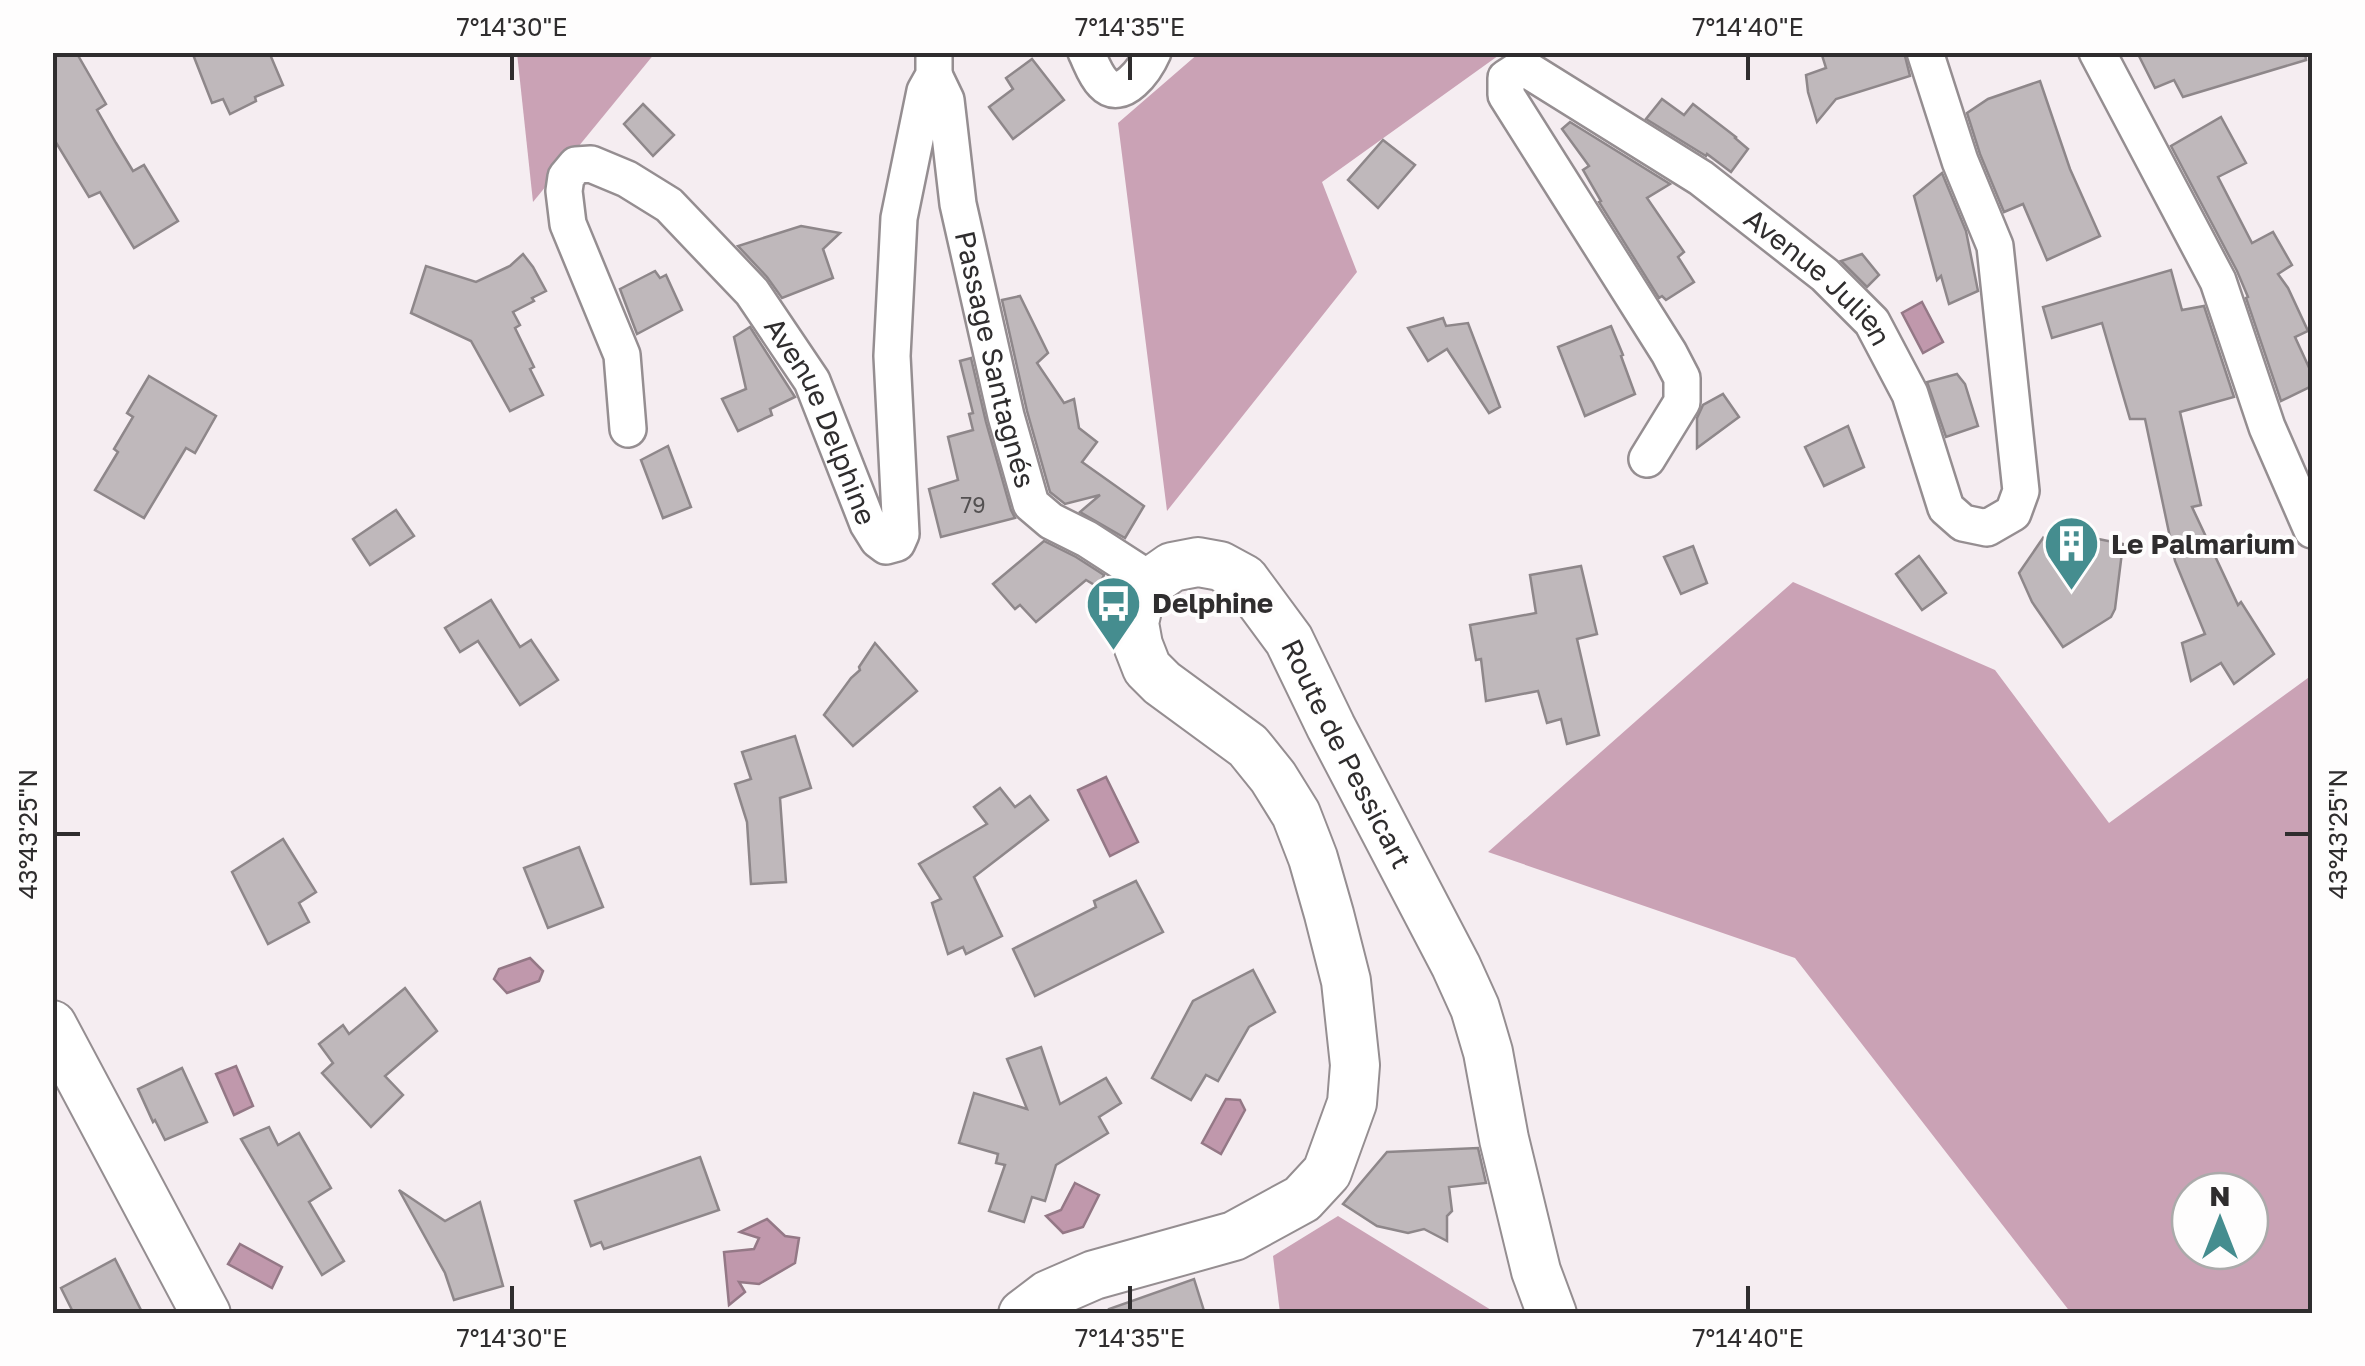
<svg xmlns="http://www.w3.org/2000/svg" width="2365" height="1366" font-family="'Golos Text',sans-serif">
	<style>
		.forest { fill: #caa2b5; fill-rule: evenodd }
		.water { fill: #c098ac; stroke: #947886; stroke-width: 2.5 }
		.building { fill: #bfb8bb; stroke: #8e878a; stroke-width: 2.5 }
		.lines { fill: none; stroke-linecap: round; stroke-linejoin: round }
		.street-casing { stroke: #958e91; stroke-width: 40 }
		.secondary-casing { stroke: #958e91; stroke-width: 52 }
		.street { stroke: #fff; stroke-width: 35 }
		.secondary { stroke: #fff; stroke-width: 48 }
		.ticks { fill: none; stroke: #2f2d2e; stroke-width: 4 }
		.labels { text-anchor: middle; stroke-width: 8; stroke-linejoin: round; paint-order: stroke }
		.number-label { font-size: 22px; fill: #535051 }
		.street-label { font-size: 28px; fill: #2f2d2e; stroke: #fefdfd }
		.poi-label { font-size: 28px; font-weight: bold; fill: #2f2d2e; stroke: #fefdfd; text-anchor: start }
		.neatline { fill: none; stroke: #2f2d2e; stroke-width: 4 }
		.ticks-label { font-size: 25px; text-anchor: middle; fill: #2f2d2e }
	</style>
	<rect width="100%" height="100%" fill="#f5edf1"/>
	<g class="forest">
		<path d="M517,53h138l-122,149z"/>
		<path d="M1199,53h303l-180,129 35,90 -190,239 -49,-388z"/>
		<path d="M1793,582l202,88 114,153 203,-148v638h-241l-276,-355 -307,-106zM2250,1191v60h-60v-60z"/>
		<path d="M1338,1216l158,97h-216l-7,-57z"/>
	</g>
	<g class="water">
		<path d="M1922,302l21,40 -20,11 -21,-40z"/>
		<path d="M1106,777l32,65 -28,14 -32,-66z"/>
		<path d="M530,958l13,13 -4,10 -32,12 -13,-14 5,-10z"/>
		<path d="M236,1066l17,40 -19,9 -18,-41z"/>
		<path d="M1226,1099l14,1 5,10 -24,44 -19,-11z"/>
		<path d="M1075,1183l24,12 -16,32 -20,6 -17,-17 15,-6z"/>
		<path d="M767,1219l18,17 14,2 -4,25 -36,21 -20,-2 6,10 -16,13 -5,-53 30,-3 5,-11 -19,-6z"/>
		<path d="M240,1244l42,23 -10,21 -44,-24z"/>
	</g>
	<g class="building">
		<path d="M52,52h24l30,52 -9,6 19,33 17,28 11,-6 34,56 -44,27 -34,-56 -11,5 -37,-61z"/>
		<path d="M192,52h77l14,33 -28,12 1,4 -26,13 -7,-15 -11,4z"/>
		<path d="M1821,52h83l6,24 -74,23 -19,23 -9,-30 -2,-17 20,-7z"/>
		<path d="M2137,52h168l1,8 -123,37 -9,-17 -19,8z"/>
		<path d="M1032,59l32,41 -51,39 -24,-32 24,-18 -7,-11z"/>
		<path d="M2040,81l30,88 30,67 -53,24 -24,-56 -19,8 -24,-58 -13,-41 21,-14z"/>
		<path d="M1662,99l22,16 9,-11 43,33 -1,1 13,11 -17,23 -24,-18 -1,2 -60,-37z"/>
		<path d="M643,104l31,31 -21,21 -29,-32z"/>
		<path d="M2221,117l25,46 -28,14 34,66 21,-11 19,33 -14,9 10,14 20,43 -13,6 17,37v12l-31,15 -35,-103 2,-1 -11,-26 -66,-125z"/>
		<path d="M1570,122l100,62 -23,14 37,54 -6,5 16,25 -28,18 -4,-4 -3,2 -60,-96 2,-1 -18,-31 6,-4 -27,-37z"/>
		<path d="M1383,140l32,25 -37,43 -30,-28z"/>
		<path d="M1942,173l24,58 12,60 -29,13 -8,-28 -4,4 -23,-84z"/>
		<path d="M801,226l39,7 -17,16 10,29 -51,20 -15,-21 -29,-31z"/>
		<path d="M523,254l10,13 13,24 -14,7 2,3 -21,11 7,13 -5,3 19,39 -4,2 13,26 -33,16 -39,-70 -60,-28 15,-47 50,16 34,-16z"/>
		<path d="M1862,254l17,21 -12,12 -26,-26z"/>
		<path d="M2171,270l11,40 22,-4 30,91 -54,15 21,93 -9,2 46,98 3,-3 33,52 -40,30 -13,-21 -30,18 -9,-38 23,-9 -30,-73 -30,-142h-15l-28,-96 -50,15 -9,-31z"/>
		<path d="M655,271l5,7 6,-3 16,35 -45,24 -17,-45z"/>
		<path d="M1020,296l28,57 -11,10 27,40 10,-4 5,29 18,14 -15,20 62,44 -19,32 -45,-26 20,-17 -35,9 -15,-12 -23,-81 -25,-111z"/>
		<path d="M1443,318l3,8 22,-3 32,84 -11,6 -42,-64 -19,12 -20,-33z"/>
		<path d="M1611,326l12,29 -2,1 14,38 -50,22 -27,-69z"/>
		<path d="M750,327l45,70 -25,12 2,6 -34,16 -16,-32 24,-10 -12,-52z"/>
		<path d="M971,358l15,64 25,88 4,8 -74,19 -12,-48 29,-9 -10,-43 25,-7 -4,-16 4,-1 -13,-52z"/>
		<path d="M1957,374l8,10 13,42 -32,11 -19,-55z"/>
		<path d="M149,376l67,40 -21,37 -9,-5 -42,70 -49,-28 23,-38 -4,-3 19,-32 -6,-4z"/>
		<path d="M1723,394l16,23 -42,31v-30l6,-13z"/>
		<path d="M1848,426l16,41 -40,19 -19,-39z"/>
		<path d="M668,446l23,61 -28,11 -22,-58z"/>
		<path d="M396,510l18,26 -44,29 -17,-26z"/>
		<path d="M2064,532l59,12 -8,65 -4,8 -48,30 -31,-45 -13,-29 24,-35 30,41z"/>
		<path d="M1044,541l32,16 28,18 -6,12 -12,-7 -50,42 -16,-17 -5,4 -22,-25z"/>
		<path d="M1693,546l14,37 -26,11 -17,-37z"/>
		<path d="M1919,556l27,37 -24,17 -26,-36z"/>
		<path d="M1581,566l16,68 -20,5 22,96 -32,9 -6,-25 -14,4 -9,-32 -52,10 -5,-42 -5,1 -6,-35 66,-12 -6,-38z"/>
		<path d="M491,600l29,47 11,-7 27,40 -38,25 -42,-64 -18,11 -15,-24z"/>
		<path d="M875,643l42,48 -64,55 -29,-31 27,-37 9,-8 -1,-3z"/>
		<path d="M795,736l16,52 -31,10 6,84 -35,2 -4,-62 -12,-38 16,-5 -9,-27z"/>
		<path d="M1000,788l15,19 15,-11 18,24 -74,57 28,59 -36,18 -3,-7 -15,7 -16,-51 9,-4 -22,-35 68,-40 -13,-17z"/>
		<path d="M283,839l33,53 -17,11 10,19 -41,22 -36,-72z"/>
		<path d="M579,847l24,60 -55,21 -24,-60z"/>
		<path d="M1136,881l27,51 -128,64 -22,-47 83,-42 -2,-6z"/>
		<path d="M1253,970l22,42 -26,15 -31,54 -12,-6 -15,25 -39,-22 41,-77z"/>
		<path d="M405,988l32,43 -52,45 18,19 -32,32 -49,-54 11,-10 -14,-19 24,-19 6,9z"/>
		<path d="M1041,1047l19,57 46,-26 15,25 -22,14 9,16 -52,32 -11,36 -13,-4 -8,25 -35,-11 16,-46 -9,-2 2,-9 -39,-11 15,-50 53,16 -20,-50z"/>
		<path d="M182,1068l25,54 -42,18 -10,-20 -2,2 -15,-33z"/>
		<path d="M269,1127l9,18 21,-12 32,55 -22,14 35,59 -22,14 -81,-136z"/>
		<path d="M1478,1148l8,35 -37,4 3,24 -5,5v25l-23,-12 -16,4 -31,-7 -34,-22 44,-52z"/>
		<path d="M700,1157l19,53 -115,39 -3,-7 -10,4 -16,-45z"/>
		<path d="M399,1190l46,31 35,-19 23,84 -49,14 -9,-27z"/>
		<path d="M115,1259l28,55h-69l-13,-26z"/>
		<path d="M1194,1279l11,35h-95l-1,-5z"/>
	</g>
	<g class="lines">
		<defs>
			<g id="street">
				<path d="M1086,52c5,10 9,23 17,31 19,21 43,-15 50,-31"/>
				<path d="M2097,52l121,229 49,146 45,103"/>
				<path id="s1" d="M934,75l12,25 12,104 48,212 25,88 20,17 36,18 65,42"/>
				<path id="s2" d="M628,429l-6,-74 -54,-131 -4,-33 2,-14 10,-12 15,-1 36,15 42,26 83,87 60,89 56,143 10,16 8,6 11,-3 4,-9 -9,-178 7,-138 26,-127 9,-16v-23"/>
				<path id="s3" d="M1647,459l35,-57v-24l-13,-25 -163,-258v-17l17,-11 178,111 124,97 47,47 38,72 36,114 17,15 24,5 26,-15 8,-22 -26,-245 -35,-85 -35,-109"/>
			</g>
			<g id="secondary">
				<path d="M52,1025l154,289"/>
				<path id="s4" d="M1023,1314l25,-19 46,-20 140,-39 68,-37 25,-27 25,-69 3,-38 -9,-84 -17,-67 -16,-56 -17,-44 -23,-37 -25,-31 -86,-63 -15,-15 -9,-23 -4,-22 5,-22 13,-20 20,-14 26,-5 22,4 24,13 45,61 42,87 125,239 19,42 13,44 16,87 32,132 16,43"/>
			</g>
		</defs>
		<use href="#street" class="street-casing"/>
		<use href="#secondary" class="secondary-casing"/>
		<use href="#street" class="street"/>
		<use href="#secondary" class="secondary"/>
	</g>
	<path class="ticks" d="M512,55v25M1130,55v25M1748,55v25M55,834h25M2285,834h25M512,1286v25M1130,1286v25M1748,1286v25"/>
	<defs>
		<symbol id="building-pin" viewBox="-11 -11 22 30"><path d="M0 17L-7.5 6A9.5 9.5 0 1 1 7.5 6Z" fill="#458d8f" stroke="#fefdfd"/><path d="M-4-6H4V6H1V3H-1V6H-4ZM-2.5-4.3h1.7v1.8h-1.7ZM.8-4.3h1.7v1.8H.8ZM-2.5-1h1.7V.8h-1.7ZM.8-1h1.7V.8H.8Z" fill="#fff"/></symbol>
		<symbol id="bus-pin" viewBox="-11 -11 22 30"><path d="M0 17L-7.5 6A9.5 9.5 0 1 1 7.5 6Z" fill="#458d8f" stroke="#fefdfd"/><path d="M-5-6H5V4H4V6H2V4H-2V6H-4V4H-5ZM-3.5-4V0h7V-4ZM-3.5 1.2v1.5H-2V1.2ZM2 1.2v1.5H3.5V1.2Z" fill="#fff"/></symbol>
	</defs>
	<g fill-rule="evenodd">
		<use href="#building-pin" x="2040" y="512" width="63" height="86"/>
		<use href="#bus-pin" x="1082" y="572" width="63" height="86"/>
	</g>
	<g class="labels">
		<g class="number-label">
			<text x="973" y="513">79</text>
		</g>
		<g class="street-label">
			<text dy="10" stroke="none"><textPath href="#s3" startOffset="825">Avenue Julien</textPath></text>
			<text dy="10" stroke="none"><textPath href="#s1" startOffset="292">Passage Santagnés</textPath></text>
			<text dy="10" stroke="none"><textPath href="#s2" startOffset="650">Avenue Delphine</textPath></text>
			<text dy="10" stroke="none"><textPath href="#s4" startOffset="1320">Route de Pessicart</textPath></text>
		</g>
		<g class="poi-label">
			<text x="2111" y="554">Le Palmarium</text>
			<text x="1152" y="613">Delphine</text>
		</g>
	</g>
	<rect width="2365" height="1366" fill="none" stroke="#fefdfd" stroke-width="110"/>
	<g transform="translate(2220 1221)"><circle r="48" fill="#fefdfd" stroke="#abaaaa" stroke-width="2.5"/>
	<path d="M0-8L18 38L0 25L-18 38Z" fill="#458d8f"/>
	<text y="-15" font-size="28" font-weight="bold" text-anchor="middle" fill="#2f2d2e">N</text>
	</g>
	<rect x="55" y="55" width="2255" height="1256" class="neatline"/>
	<g class="ticks-label">
		<text x="512" y="36">7°14'30"E</text>
		<text x="1130" y="36">7°14'35"E</text>
		<text x="1748" y="36">7°14'40"E</text>
		<text transform="translate(28 834) rotate(-90)" y="9">43°43'25"N</text>
		<text transform="translate(2338 834) rotate(-90)" y="9">43°43'25"N</text>
		<text x="512" y="1347">7°14'30"E</text>
		<text x="1130" y="1347">7°14'35"E</text>
		<text x="1748" y="1347">7°14'40"E</text>
	</g>
</svg>
